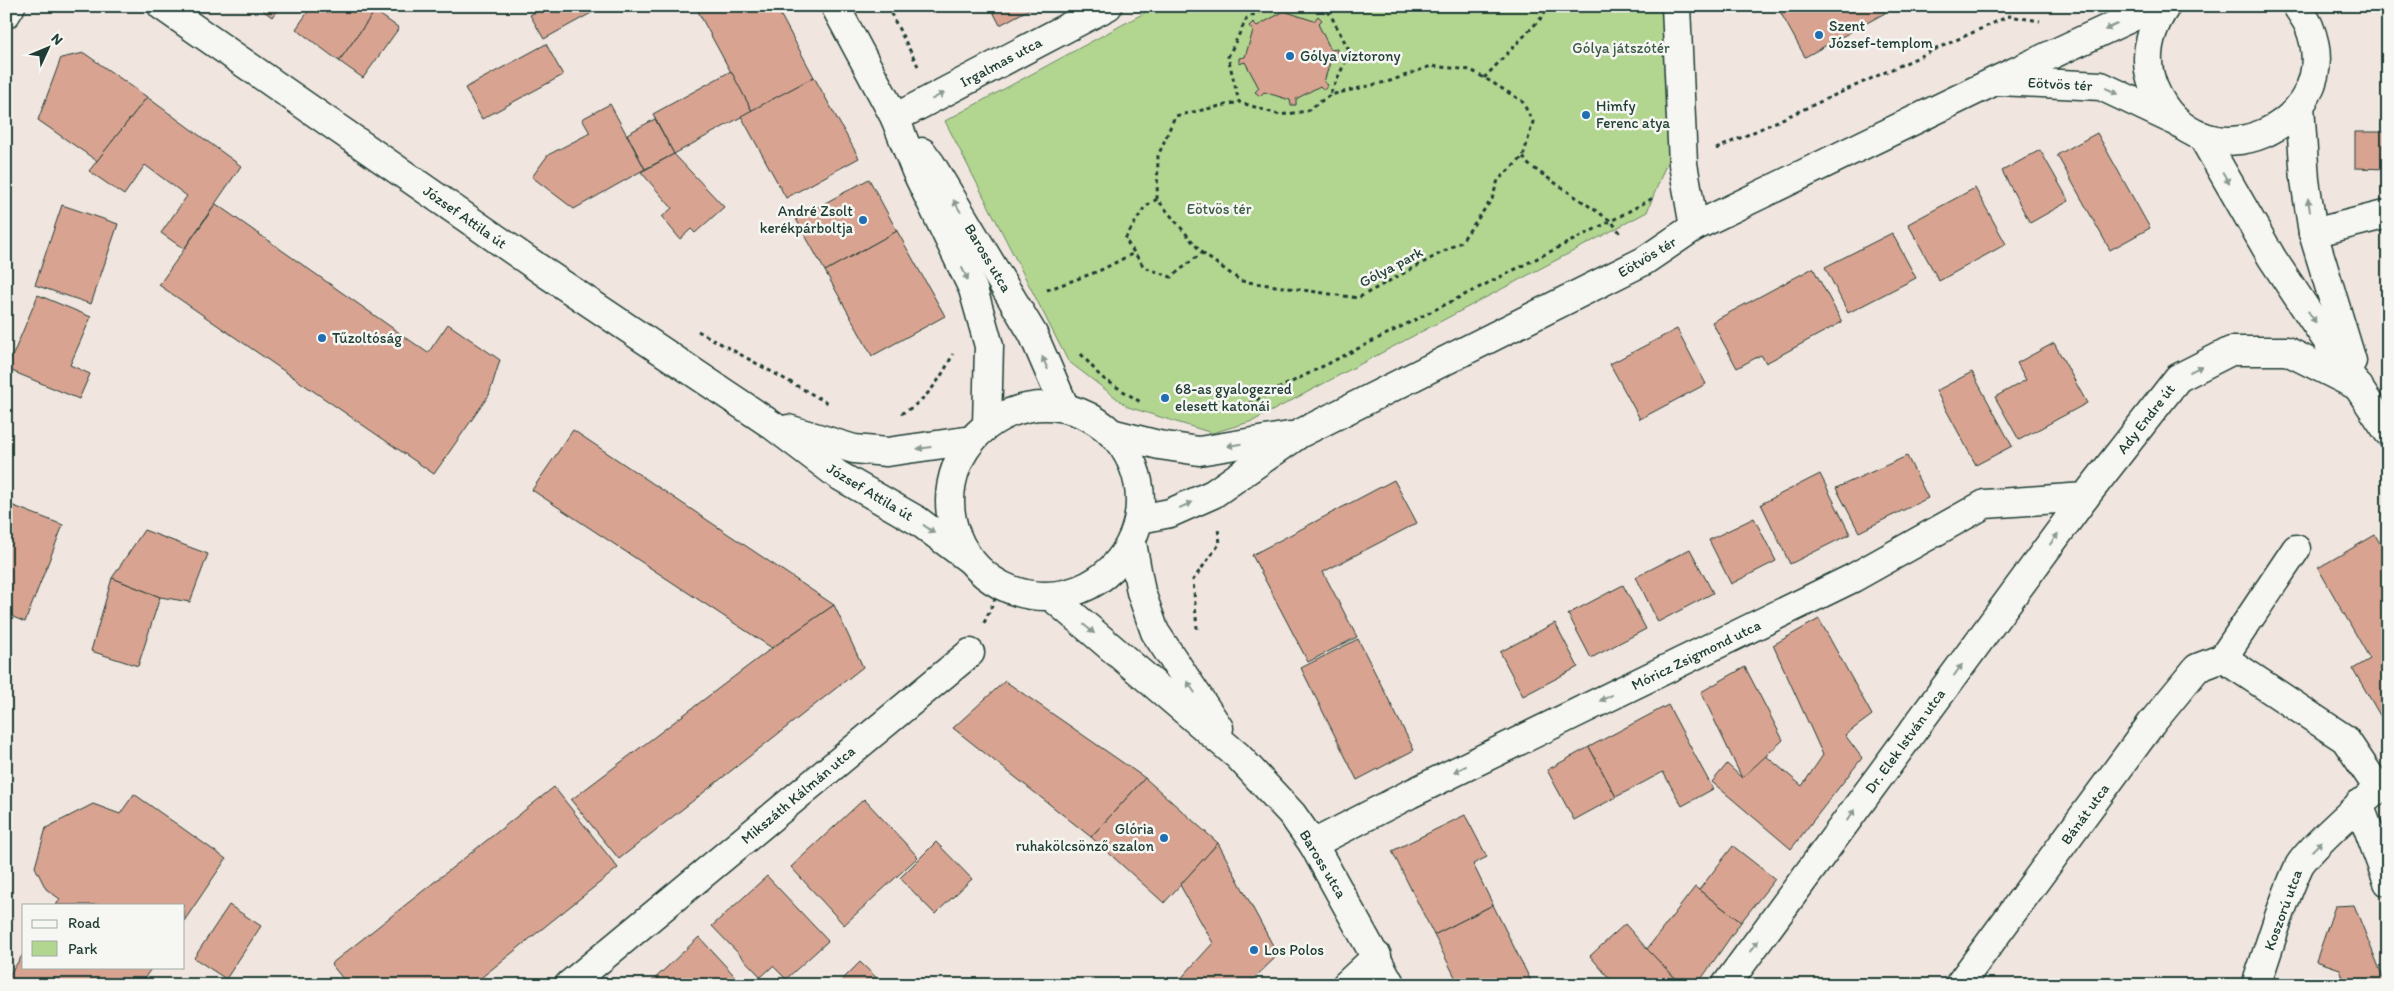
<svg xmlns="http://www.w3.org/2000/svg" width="2394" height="991" font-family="Itim,sans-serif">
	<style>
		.green { fill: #b2d590; stroke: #688962 }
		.building { fill: #d9a391; stroke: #1f3d34 }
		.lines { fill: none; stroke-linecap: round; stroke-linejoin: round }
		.minor-casing { stroke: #1f3d34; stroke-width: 31 }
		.path { stroke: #1f3d34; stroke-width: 3; stroke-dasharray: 4 4; stroke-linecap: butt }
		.minor { stroke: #f6f6f2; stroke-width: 28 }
		.oneway { fill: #8a9a93 }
		.poi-dot { fill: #1f6fb2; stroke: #f6f6f2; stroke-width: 2 }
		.labels { text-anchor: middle; stroke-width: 5; stroke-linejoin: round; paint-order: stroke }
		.poi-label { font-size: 15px; fill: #1f3d34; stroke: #f6f6f2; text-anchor: start }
		.park-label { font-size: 15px; fill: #3c5b46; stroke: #f6f6f2 }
		.street-label { font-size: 15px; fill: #1f3d34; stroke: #f6f6f2 }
	</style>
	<rect width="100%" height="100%" fill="#f0e5df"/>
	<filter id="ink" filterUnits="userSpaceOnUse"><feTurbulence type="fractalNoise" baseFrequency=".02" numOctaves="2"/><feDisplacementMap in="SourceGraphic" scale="10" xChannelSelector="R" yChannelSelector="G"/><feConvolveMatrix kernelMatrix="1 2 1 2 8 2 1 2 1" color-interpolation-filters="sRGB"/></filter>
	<g filter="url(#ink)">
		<path class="green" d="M1157,6h513l1,146 -24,60 -394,209 -41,12 -84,-26 -60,-46 -123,-240z"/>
		<g class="building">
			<path d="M257,6h23l-8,11z"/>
			<path d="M312,6h57l6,5 -36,50 -43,-32z"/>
			<path d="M547,6h43l3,6 -49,27 -14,-24z"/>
			<path d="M695,6h91l-8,4 36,67 -62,34z"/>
			<path d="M990,6h45l-35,19z"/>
			<path d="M1286,6l1,6 27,9 4,-5 4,4 -4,4 13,26 6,-1v6l-5,1 -8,26 4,3 -4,5 -4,-4 -24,13v6h-5l-1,-5 -26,-8 -4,4 -5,-4 4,-4 -14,-26 -6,2v-6l6,-1 8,-26 -4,-5 4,-4 4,4 24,-13v-6z"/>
			<path d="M1777,6h105l3,7 -80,44z"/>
			<path d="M375,11l24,17 -36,50 -24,-17z"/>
			<path d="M546,44l17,31 -81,44 -17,-31z"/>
			<path d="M84,53l63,44 -50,64 -59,-41 23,-62z"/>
			<path d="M731,71l21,40 -78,43 -21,-40z"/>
			<path d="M814,77l45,81 -73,40 -45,-82z"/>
			<path d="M147,97l94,69 -57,83 -23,-16 26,-37 -42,-31 -21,30 -35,-24z"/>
			<path d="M610,104l35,65 -71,40 -42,-32 16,-22 42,-22 -8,-14z"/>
			<path d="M655,119l19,35 -29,15 -18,-35z"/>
			<path d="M2355,132h33v37l-33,-1z"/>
			<path d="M2097,133l53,95 -40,22 -53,-95z"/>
			<path d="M2040,150l29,51 -39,22 -28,-52z"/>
			<path d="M674,154l50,53 -29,26 -4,-4 -11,10 -18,-22 10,-9 -31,-36z"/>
			<path d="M869,179l28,52 -72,40 -29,-52z"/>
			<path d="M1975,188l31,56 -67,37 -31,-57z"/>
			<path d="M216,204l212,149 20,-29 52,36 -11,35 -55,79 -275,-189z"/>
			<path d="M62,205l56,19 -27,80 -56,-19z"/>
			<path d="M897,231l48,85 -73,40 -47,-85z"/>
			<path d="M1892,233l24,45 -68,35 -23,-46z"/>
			<path d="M1813,268l29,54 -76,41 -5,-8 -24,13 -25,-46z"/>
			<path d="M38,295l53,22 -21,48 20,9 -11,25 -72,-30z"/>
			<path d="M1677,329l29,55 -66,35 -30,-55z"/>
			<path d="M2054,343l33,60 -68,37 -24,-43 31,-17 -9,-17z"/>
			<path d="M1972,372l40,74 -36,19 -40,-74z"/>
			<path d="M573,430l261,175 -62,43 -240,-158z"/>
			<path d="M1907,456l21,42 -69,34 -23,-44z"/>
			<path d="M1820,474l30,60 -60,30 -29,-60z"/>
			<path d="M1394,480l23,43 -94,49 34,65 -49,25 -56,-107z"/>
			<path d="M6,503l57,22 -38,97 -19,-8z"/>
			<path d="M1754,518l22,43 -45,23 -22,-44z"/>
			<path d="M144,530l64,24 -18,48 -30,-5 -48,-19z"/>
			<path d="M2375,535l13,21v166l-3,2 -32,-55 17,-10 -52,-91z"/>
			<path d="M1690,549l23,44 -55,29 -22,-45z"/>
			<path d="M112,578l48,19 -22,69 -47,-15z"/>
			<path d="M1623,585l23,44 -55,29 -23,-44z"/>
			<path d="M834,605l29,62 -244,192 -48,-59 201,-152z"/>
			<path d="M1819,619l53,96 -27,20 17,23 -71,91 -79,-67 15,-18 15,14 23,-23 37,31 21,-31 -50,-110z"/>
			<path d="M1555,623l23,44 -55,29 -23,-44z"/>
			<path d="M1358,639l56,111 -57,30 -56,-112z"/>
			<path d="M1745,667l38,73 -41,38 -41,-86z"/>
			<path d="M1005,681l140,97 -54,59 -138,-109z"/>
			<path d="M1668,705l45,84 -31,17 -19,-34 -47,25 -27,-50z"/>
			<path d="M1589,747l27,50 -42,23 -27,-50z"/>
			<path d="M1145,778l73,65 -54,60 -73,-66z"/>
			<path d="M554,787l64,81 -146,117h-124l-17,-21z"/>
			<path d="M134,794l92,65 -42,62v-16h-128l4,-6 -14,-10 -11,-22 11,-39 47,-24 27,10z"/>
			<path d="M864,799l54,58 -74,68 -53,-58z"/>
			<path d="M1465,815l22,42 -14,7 20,41 -59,30 -42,-84z"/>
			<path d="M936,842l36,37 -37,35 -35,-36z"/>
			<path d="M1218,843l60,112 -31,30h-72l38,-42 -33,-58z"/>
			<path d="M1733,846l42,33 -34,43 -42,-32z"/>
			<path d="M767,876l61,65 -42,38 -13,-13 -12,11 -49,-51z"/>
			<path d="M1695,887l46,35 -44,63h-15l-35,-36z"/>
			<path d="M229,905l32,21 -35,53 -32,-21z"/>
			<path d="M1493,905l40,80h-74l-25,-50z"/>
			<path d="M2354,905l32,80h-40l-6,-16 -24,-8 19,-55z"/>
			<path d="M1625,924l22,25 35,36h-67l-25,-29z"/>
			<path d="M699,937l44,48h-95z"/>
			<path d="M24,953v14h128l-12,18h-130l-4,-5z"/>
			<path d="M860,962l24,23h-47z"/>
		</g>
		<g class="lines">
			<defs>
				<g id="minor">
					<path d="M162,6l385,268 225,151 66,50 80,46 51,38"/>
					<path d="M835,6l60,112 21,53 57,118 16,57 -2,79"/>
					<path d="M1676,6l7,158 11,63"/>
					<path d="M2166,6c-17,25 -24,54 -12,82 45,105 195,37 155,-62 -3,-7 -8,-13 -12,-20"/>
					<path d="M6,14l5,-8"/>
					<path d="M1999,81l102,5 72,34"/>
					<path d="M2300,106l5,74 8,53 39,128"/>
					<path d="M895,118l213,-112"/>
					<path d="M2202,136l70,122 116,174"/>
					<path d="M922,152l9,12 102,170 32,74"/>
					<path d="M2313,233l75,-19"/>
					<circle cx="1045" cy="501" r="95"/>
					<path d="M788,429l66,20 33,3 85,-12"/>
					<path d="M1111,433l48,12 40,6 91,-15"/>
					<path d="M1140,519l30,-6 43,-19 86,-60 345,-173 50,-34 301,-146 161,-75"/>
					<path d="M1132,543l9,49 14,40 64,96"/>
					<path d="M1052,597l186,159 54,58 21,30 78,141"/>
					<path d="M2223,658l122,81 33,49"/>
					<path d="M2359,804l29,78"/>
					<path d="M1313,844l97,-50 443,-216 132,-74 100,-7"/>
					<path d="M569,985l401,-332"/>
					<path d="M1346,985l31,-29"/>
					<path d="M1726,985l359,-488 93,-119 53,-27h56l72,36"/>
					<path d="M1959,985l192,-261 46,-56 26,-10 73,-109"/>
					<path d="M2256,985c14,-39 25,-81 43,-119 6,-13 74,-76 89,-83"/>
				</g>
			</defs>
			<use href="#minor" class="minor-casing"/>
			<g class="path">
				<path d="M887,6l31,60"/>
				<path d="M1312,6l18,8 20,38 -20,42"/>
				<path d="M1484,78l60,-63 5,-9"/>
				<path d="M1716,149l293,-133 31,5"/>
				<path d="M1523,157l6,8 82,56 11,14"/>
				<path d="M1157,199l-13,9 -19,31 19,28 27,10 31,-24 -45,-54 1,-43 17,-40 64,-14"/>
				<path d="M1202,253l39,28 117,17 103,-56 31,-43 6,-19 25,-23 10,-35 -11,-21 -29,-18 -22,-13 -40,-4 -41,15 -60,14 -23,16 -27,4 -41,-13 -11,-45 19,-39 24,-12"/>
				<path d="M1047,290l52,-19 35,-18"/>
				<path d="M698,331l130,72"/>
				<path d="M1081,354l20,23 41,26"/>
				<path d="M1242,407l369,-186 42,-23"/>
				<path d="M901,414c27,-15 39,-34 52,-60"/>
				<path d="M984,623l17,-37"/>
				<path d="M1197,629l-4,-49 27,-37 -2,-14"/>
			</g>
			<use href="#minor" class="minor"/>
		</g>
		<defs><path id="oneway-solid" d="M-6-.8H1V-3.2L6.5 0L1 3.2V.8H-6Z" transform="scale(1.25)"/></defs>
		<g class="oneway">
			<use href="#oneway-solid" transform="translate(2111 27) rotate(155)"/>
			<use href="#oneway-solid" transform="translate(2112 91) rotate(25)"/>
			<use href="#oneway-solid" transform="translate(938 96) rotate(-28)"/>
			<use href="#oneway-solid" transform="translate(2226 178) rotate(60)"/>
			<use href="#oneway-solid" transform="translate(2309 205) rotate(-98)"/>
			<use href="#oneway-solid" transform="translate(957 206) rotate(-121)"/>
			<use href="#oneway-solid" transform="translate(965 274) rotate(64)"/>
			<use href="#oneway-solid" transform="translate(2312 317) rotate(56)"/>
			<use href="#oneway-solid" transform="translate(1045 363) rotate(-114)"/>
			<use href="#oneway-solid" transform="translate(2196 369) rotate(-27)"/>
			<use href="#oneway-solid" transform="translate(1234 445) rotate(171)"/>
			<use href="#oneway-solid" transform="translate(924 448) rotate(173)"/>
			<use href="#oneway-solid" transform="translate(1186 505) rotate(-24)"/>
			<use href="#oneway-solid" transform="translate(929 529) rotate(36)"/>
			<use href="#oneway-solid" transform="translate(2054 539) rotate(-54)"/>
			<use href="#oneway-solid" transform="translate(1089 629) rotate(40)"/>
			<use href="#oneway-solid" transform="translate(1958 670) rotate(-54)"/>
			<use href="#oneway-solid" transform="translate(1191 687) rotate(-124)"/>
			<use href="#oneway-solid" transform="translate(1606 698) rotate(154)"/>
			<use href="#oneway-solid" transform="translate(1460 769) rotate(154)"/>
			<use href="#oneway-solid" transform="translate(1851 815) rotate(-54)"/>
			<use href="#oneway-solid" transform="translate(2317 846) rotate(-45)"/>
			<use href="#oneway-solid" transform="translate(1754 946) rotate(-54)"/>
		</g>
	</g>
	<g class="poi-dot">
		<circle cx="1819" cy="35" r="5"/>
		<circle cx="1290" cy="56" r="5"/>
		<circle cx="1586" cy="115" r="5"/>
		<circle cx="863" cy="220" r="5"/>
		<circle cx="322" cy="338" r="5"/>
		<circle cx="1165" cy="398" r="5"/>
		<circle cx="1164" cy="838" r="5"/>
		<circle cx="1254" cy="950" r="5"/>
	</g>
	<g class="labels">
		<g class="poi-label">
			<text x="1829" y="31">Szent<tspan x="1829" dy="17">József-templom</tspan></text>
			<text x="1300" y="61">Gólya víztorony</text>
			<text x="1596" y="111">Himfy<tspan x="1596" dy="17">Ferenc atya</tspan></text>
			<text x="853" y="216" text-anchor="end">André Zsolt<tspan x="853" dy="17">kerékpárboltja</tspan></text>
			<text x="332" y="343">Tűzoltóság</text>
			<text x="1175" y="394">68-as gyalogezred<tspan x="1175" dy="17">elesett katonái</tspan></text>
			<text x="1154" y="834" text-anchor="end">Glória<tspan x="1154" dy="17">ruhakölcsönző szalon</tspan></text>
			<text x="1264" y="955">Los Polos</text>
		</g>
		<g class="park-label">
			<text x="1621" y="53">Gólya játszótér</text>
			<text x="1219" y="214">Eötvös tér</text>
		</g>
		<g class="street-label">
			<text transform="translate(1001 62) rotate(-28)" y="5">Irgalmas utca</text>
			<text transform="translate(2060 84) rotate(3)" y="5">Eötvös tér</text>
			<text transform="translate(465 217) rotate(35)" y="5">József Attila út</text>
			<text transform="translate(1647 257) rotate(-31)" y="5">Eötvös tér</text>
			<text transform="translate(988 258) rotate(59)" y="5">Baross utca</text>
			<text transform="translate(1391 267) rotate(-28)" y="5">Gólya park</text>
			<text transform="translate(2146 419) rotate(-52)" y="5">Ady Endre út</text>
			<text transform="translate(870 492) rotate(31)" y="5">József Attila út</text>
			<text transform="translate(1696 655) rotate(-26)" y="5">Móricz Zsigmond utca</text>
			<text transform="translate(1905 741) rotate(-54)" y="5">Dr. Elek István utca</text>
			<text transform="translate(798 795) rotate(-40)" y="5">Mikszáth Kálmán utca</text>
			<text transform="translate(2085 814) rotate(-54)" y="5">Bánát utca</text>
			<text transform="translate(1323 864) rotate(59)" y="5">Baross utca</text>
			<text transform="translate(2283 910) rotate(-70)" y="5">Koszorú utca</text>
		</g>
	</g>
	<rect width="2394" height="991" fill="none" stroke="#f6f6f2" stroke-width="25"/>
	<rect x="12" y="12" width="2369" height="966" fill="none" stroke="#1f3d34" stroke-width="2" filter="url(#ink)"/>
	<rect x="22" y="904" width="162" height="65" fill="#f6f6f2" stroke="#a0aca6"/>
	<rect x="32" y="920" width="25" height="8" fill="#f6f6f2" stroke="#a0aca6"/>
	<text x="68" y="928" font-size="15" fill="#1f3d34">Road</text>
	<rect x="32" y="941" width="25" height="15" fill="#b2d590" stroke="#a0aca6"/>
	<text x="68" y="954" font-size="15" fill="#1f3d34">Park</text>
	<g transform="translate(48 48) rotate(46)" stroke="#f6f6f2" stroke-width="4" paint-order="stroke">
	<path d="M0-4L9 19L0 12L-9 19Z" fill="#1f3d34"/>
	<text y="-8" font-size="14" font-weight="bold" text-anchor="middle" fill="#1f3d34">N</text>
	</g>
</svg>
